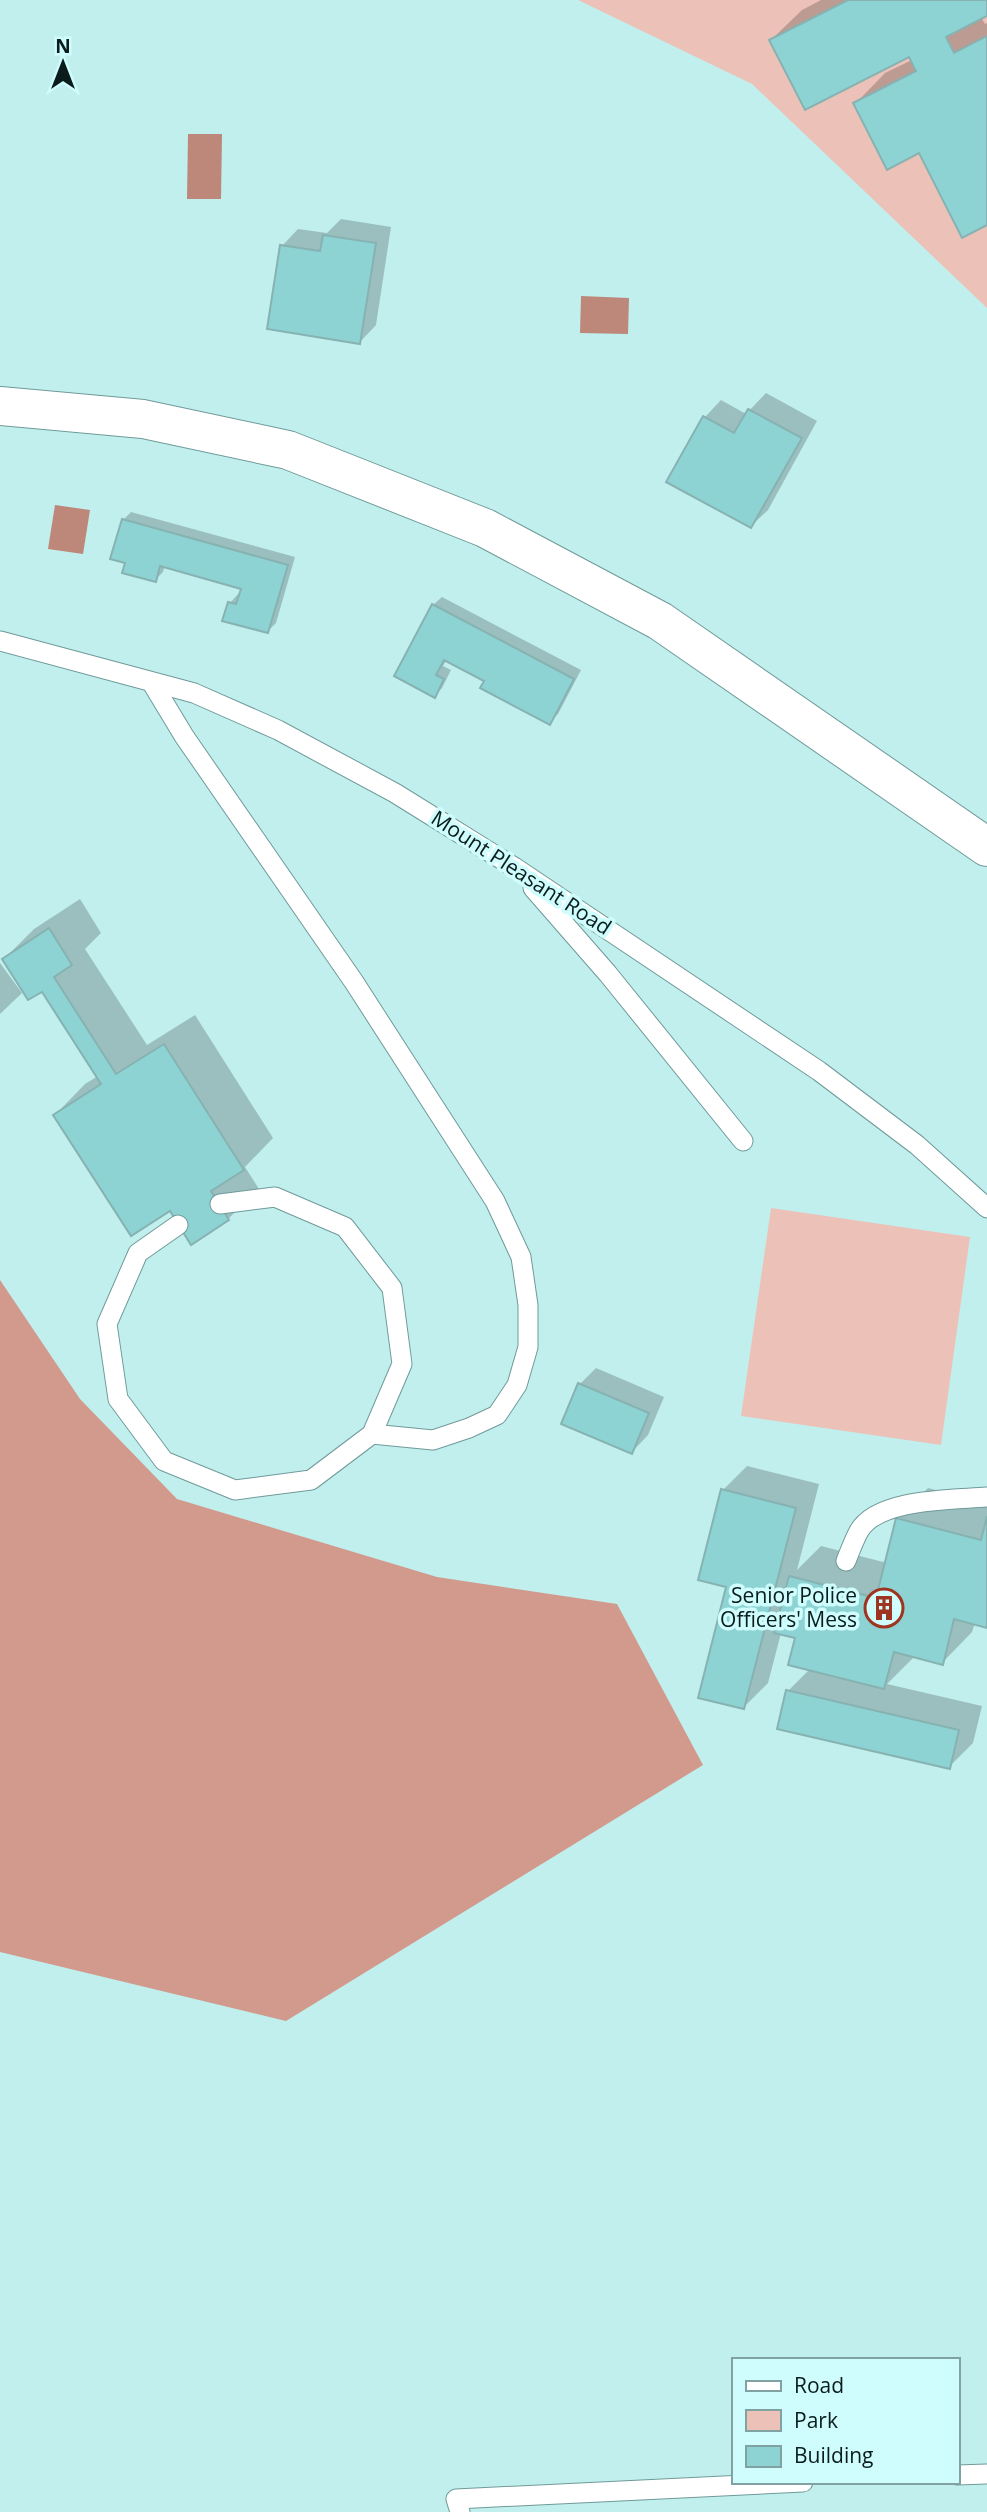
<svg xmlns="http://www.w3.org/2000/svg" width="987" height="2512" font-family="'Open Sans',sans-serif">
	<style>
		.green { fill: #ecc2b8 }
		.forest { fill: #d19a8d }
		.water { fill: #bd877a }
		.shadow { fill: #0003 }
		.building { fill: #8ed3d3; stroke: #87b2b2; stroke-width: 2 }
		.lines { fill: none; stroke-linecap: round; stroke-linejoin: round }
		.lane-casing { stroke: #709a9a; stroke-width: 21 }
		.secondary-casing { stroke: #709a9a; stroke-width: 40 }
		.lane { stroke: #fff; stroke-width: 19 }
		.secondary { stroke: #fff; stroke-width: 38 }
		.labels { text-anchor: middle; stroke-width: 7; stroke-linejoin: round; paint-order: stroke }
		.street-label { font-size: 21px; fill: #0b1c1c; stroke: #cffcfc }
		.poi-label { font-size: 21px; fill: #0b1c1c; stroke: #cffcfc; text-anchor: end }
	</style>
	<rect width="100%" height="100%" fill="#c1efee"/>
	<g class="green">
		<path d="M578,0h409v308l-235,-224z"/>
		<path d="M771,1208l199,29 -29,208 -200,-29z"/>
	</g>
	<path class="forest" d="M0,1280l80,119 97,100 260,78 180,27 86,161 -417,256 -286,-69z"/>
	<g class="water">
		<path d="M188,134h34l-1,65h-34z"/>
		<path d="M581,296l48,2 -1,36 -48,-1z"/>
		<path d="M55,505l35,5 -7,44 -35,-5z"/>
	</g>
	<g class="shadow">
		<path d="M821,0h166v14l-6,3 4,7 2,-1v200l-67,-72 -65,-47 30,-31 27,-13 -2,-5 -139,-15 31,-30z"/>
		<path d="M341,219l50,8 -15,98 -16,17 -78,-96 16,-17 29,4z"/>
		<path d="M766,393l51,28 -49,89 -17,16 -83,-45 37,-64 16,-17 25,14z"/>
		<path d="M131,512l164,45 -19,66 -8,8 -38,-28 8,-9 3,1 2,-7 -78,-23 -2,7 -8,8 -27,-18 -5,-42z"/>
		<path d="M442,597l139,73 -23,44 -8,8 -64,-42 -39,-21 -4,7 8,4 -9,18 -8,8 -1,-91z"/>
		<path d="M80,899l21,34 -16,16 62,96 48,-30 78,123 -28,29 14,22 -31,30 -173,-104 30,-31 13,-8 -55,-87 -39,-30 30,-30z"/>
		<path d="M0,963l22,30 -22,21z"/>
		<path d="M596,1368l68,29 -16,38 -16,17 -52,-68z"/>
		<path d="M747,1466l72,18 -22,86 24,-24 66,17 11,-44 30,-31 59,15v123l-12,-3 -3,9 -30,31 -28,-6 -27,27 95,22 -9,37 -24,24 -161,-76 22,-22 -13,-32 -16,-4 -13,50 -24,24 -16,-121 -5,-96z"/>
	</g>
	<g class="building">
		<path d="M848,0h139v16l-41,21 8,16 33,-17v189l-25,13 -43,-85 -32,17 -34,-67 63,-32 -7,-14 -104,53 -36,-70z"/>
		<path d="M323,235l53,8 -16,101 -93,-15 13,-84 40,6z"/>
		<path d="M748,409l54,29 -51,90 -85,-46 37,-66 31,17z"/>
		<path d="M122,519l166,46 -20,68 -46,-12 6,-19 8,2 5,-15 -81,-23 -4,16 -34,-9 3,-10 -15,-4z"/>
		<path d="M432,604l142,75 -24,46 -70,-37 4,-7 -40,-21 -8,15 8,4 -9,19 -41,-22z"/>
		<path d="M49,928l23,37 -18,12 62,97 48,-30 80,126 -33,21 18,29 -38,25 -21,-34 -39,25 -78,-121 48,-31 -59,-92 -14,8 -26,-41z"/>
		<path d="M578,1383l71,30 -17,41 -71,-30z"/>
		<path d="M721,1489l75,19 -52,201 -46,-11 28,-111 -28,-7z"/>
		<path d="M987,1516v112l-33,-9 -11,46 -49,-13 -10,37 -96,-24 7,-27 -21,-5 15,-57 87,22 20,-80 85,22z"/>
		<path d="M786,1690l173,40 -9,39 -173,-40z"/>
	</g>
	<g class="lines">
		<defs>
			<g id="lane">
				<path d="M0,641l194,52 84,37 117,63 119,74 305,204 98,74 70,63"/>
				<path d="M152,683l32,53 170,246 141,219 26,56 7,48v42l-11,38 -20,30 -28,13 -36,12 -61,-6"/>
				<path d="M533,888l75,86 135,167"/>
				<path d="M178,1225l-40,28 -31,71 11,75 46,62 71,29 76,-10 61,-46 30,-70 -10,-76 -47,-61 -70,-30 -55,7"/>
				<path d="M846,1561c4,-10 8,-21 13,-30 19,-33 94,-31 128,-34"/>
				<path d="M957,2475l30,-1"/>
				<path d="M460,2512l-4,-13 347,-17"/>
			</g>
			<path id="secondary" d="M0,406l143,13 145,31 197,78 175,93 327,226"/>
		</defs>
		<use href="#lane" class="lane-casing"/>
		<use href="#secondary" class="secondary-casing"/>
		<use href="#lane" class="lane"/>
		<use href="#secondary" class="secondary"/>
	</g>
	<defs>
		<symbol id="building-ring" viewBox="-11 -11 22 22"><circle r="9.5" fill="#cffcfc" stroke="#9f3520" stroke-width="1.5"/><path d="M-4-6H4V6H1V3H-1V6H-4ZM-2.5-4.3h1.7v1.8h-1.7ZM.8-4.3h1.7v1.8H.8ZM-2.5-1h1.7V.8h-1.7ZM.8-1h1.7V.8H.8Z" fill="#9f3520"/></symbol>
	</defs>
	<g fill-rule="evenodd">
		<use href="#building-ring" x="862" y="1586" width="44" height="44"/>
	</g>
	<g class="labels">
		<g class="street-label">
			<text transform="translate(521 873) rotate(33)" y="7">Mount Pleasant Road</text>
		</g>
		<g class="poi-label">
			<text x="857" y="1603">Senior Police<tspan x="857" dy="24">Officers' Mess</tspan></text>
		</g>
	</g>
	<rect x="732" y="2358" width="228" height="126" fill="#cffcfc" stroke="#81a2a2" stroke-width="2"/>
	<rect x="746" y="2381" width="35" height="10" fill="#ffffff" stroke="#81a2a2" stroke-width="2"/>
	<text x="794" y="2393" font-size="21" fill="#0b1c1c">Road</text>
	<rect x="746" y="2410" width="35" height="21" fill="#ecc2b8" stroke="#81a2a2" stroke-width="2"/>
	<text x="794" y="2428" font-size="21" fill="#0b1c1c">Park</text>
	<rect x="746" y="2446" width="35" height="21" fill="#8ed3d3" stroke="#81a2a2" stroke-width="2"/>
	<text x="794" y="2463" font-size="21" fill="#0b1c1c">Building</text>
	<g transform="translate(63 63)" stroke="#cffcfc" stroke-width="5" paint-order="stroke">
	<path d="M0-5L12 26L0 18L-12 26Z" fill="#0b1c1c"/>
	<text y="-10" font-size="19" font-weight="bold" text-anchor="middle" fill="#0b1c1c">N</text>
	</g>
</svg>
